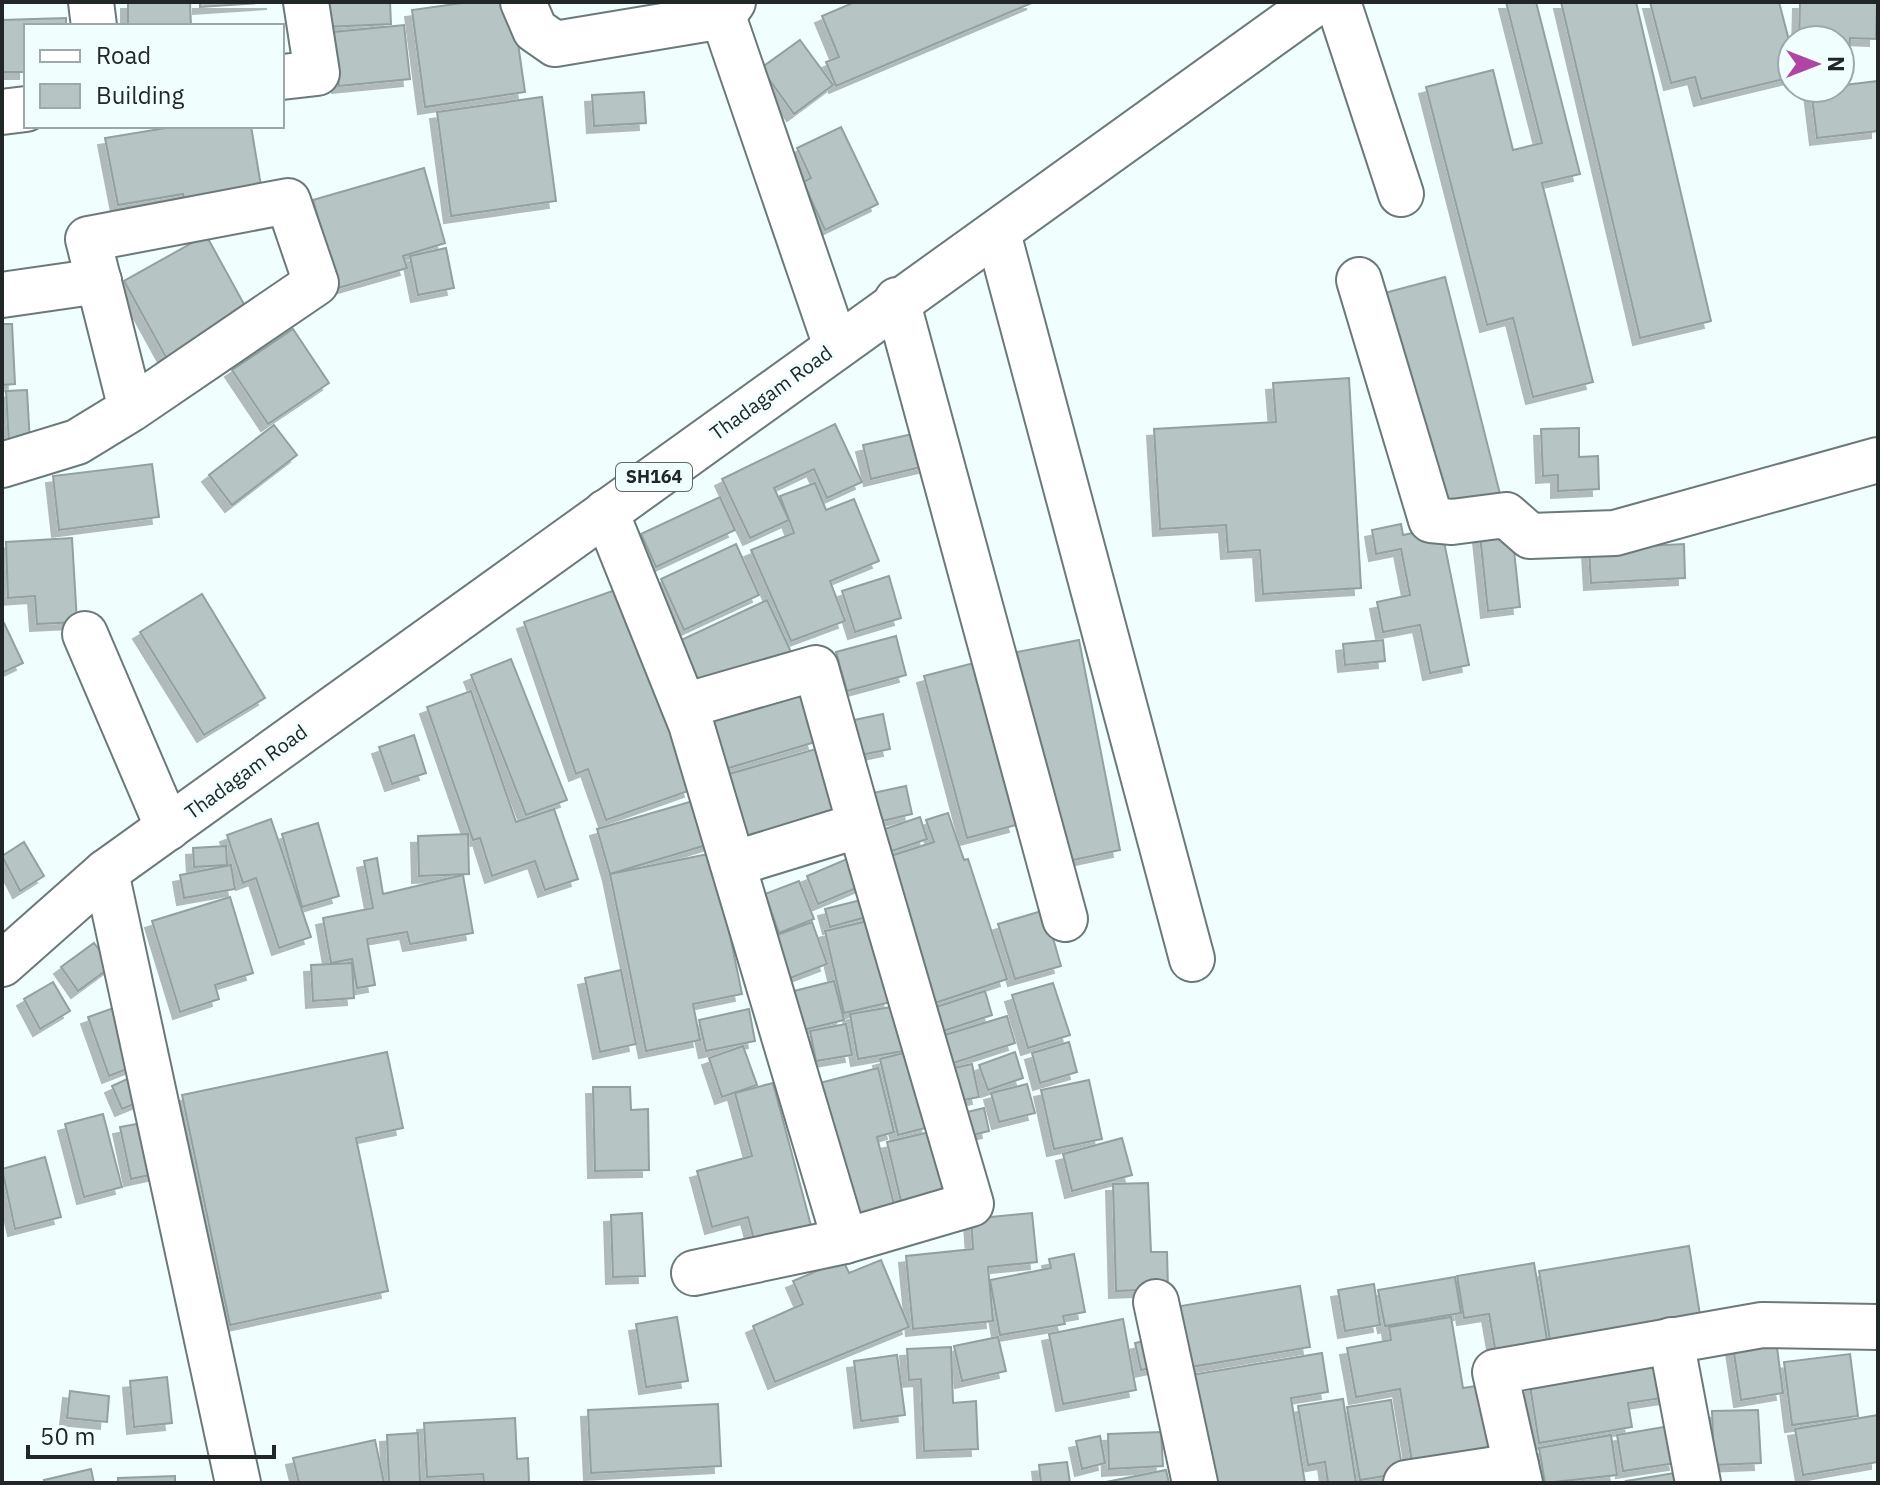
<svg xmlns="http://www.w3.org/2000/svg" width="1880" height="1485" font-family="'IBM Plex Sans',sans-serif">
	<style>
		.building { fill: #b6c4c4; stroke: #92a0a0; stroke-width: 2; filter: url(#shadow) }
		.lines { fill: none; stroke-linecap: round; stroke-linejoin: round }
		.minor-casing { stroke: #6c7979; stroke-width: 48 }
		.major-casing { stroke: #6c7979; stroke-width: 48 }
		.minor { stroke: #fff; stroke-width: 44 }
		.major { stroke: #fff; stroke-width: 44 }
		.labels { text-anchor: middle; stroke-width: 6; stroke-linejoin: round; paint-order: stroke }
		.shield { fill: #f0fefe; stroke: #5f6767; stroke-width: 2 }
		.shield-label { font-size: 18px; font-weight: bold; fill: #212626 }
		.street-label { font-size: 20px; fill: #212626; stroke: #f0fefe }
	</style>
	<defs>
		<filter id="shadow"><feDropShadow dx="-7" dy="7" stdDeviation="0" flood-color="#0004"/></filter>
	</defs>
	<rect width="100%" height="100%" fill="#f0fefe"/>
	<g class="building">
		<path d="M128,2h62l1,24h-63z"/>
		<path d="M200,2h74l-74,5z"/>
		<path d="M324,2h66l1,22 -66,3z"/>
		<path d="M469,2h43l13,90 -100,15 -13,-97z"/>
		<path d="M855,2h179l-198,84 -10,-24 13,-5 -17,-41z"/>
		<path d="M1506,2h30l44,172 -38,9 51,199 -60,15 -20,-79 -26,7 -61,-238 67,-17 20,80 29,-7z"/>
		<path d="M1561,2h75l75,319 -71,17z"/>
		<path d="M1650,2h129l13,50v25l-91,22 -6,-22 -24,6z"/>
		<path d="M1800,2h77l-1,37 -26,-1 -1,26 -9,-1v-23h-41z"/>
		<path d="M66,18v8h-40v46h-24v-52z"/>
		<path d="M404,25l6,54 -71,7 -6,-54z"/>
		<path d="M800,40l33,45 -39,29 -33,-46z"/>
		<path d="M1878,81v50l-61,7 -6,-49z"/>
		<path d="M644,92l2,31 -52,3 -2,-31z"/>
		<path d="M542,97l14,104 -105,15 -14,-104z"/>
		<path d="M178,126h73l11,66 -77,13 -2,-11 -65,11 -13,-67z"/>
		<path d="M841,127l37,77 -53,26 -22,-48 8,-4 -14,-30z"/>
		<path d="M424,168l21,75 -42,13 4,12 -69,20 -25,-88z"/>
		<path d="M206,235l44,80 -82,46 -44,-80z"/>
		<path d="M446,248l8,40 -36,7 -8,-39z"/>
		<path d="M1445,277l56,221 -69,18 -55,-221z"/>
		<path d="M2,324h10l3,60 -13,1z"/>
		<path d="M293,329l36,54 -61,41 -36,-54z"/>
		<path d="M1349,378l12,210 -98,6 -3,-44 -32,2 -2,-27 -66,4 -6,-100 122,-7 -3,-39z"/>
		<path d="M27,390l3,53 -21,1 -3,-53z"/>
		<path d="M835,424l27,58 -35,16 -13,-29 -40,19 15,32 -39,18 -28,-59z"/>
		<path d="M274,425l23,30 -65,50 -23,-30z"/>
		<path d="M1579,428v29l19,-1 1,33 -41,2v-16l-15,1 -2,-47z"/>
		<path d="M917,433l8,33 -54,13 -8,-34z"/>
		<path d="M152,464l7,53 -100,13 -6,-54z"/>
		<path d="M815,483l11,27 28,-11 25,62 -49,20 15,40 -54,20 -40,-91 43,-17 -14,-37z"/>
		<path d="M720,497l15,33 -79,37 -15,-33z"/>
		<path d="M1511,522l9,85 -32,4 -9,-85z"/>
		<path d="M1401,524l2,11 38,-8 28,138 -39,8 -10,-48 -37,7 -6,-30 33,-7 -9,-46 -25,5 -4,-24z"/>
		<path d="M72,538l5,84 -40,2 -2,-28 -27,2 -2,-56z"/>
		<path d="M736,544l23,51 -75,35 -23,-51z"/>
		<path d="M1684,544l1,34 -94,5 -2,-34z"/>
		<path d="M889,576l12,42 -46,14 -13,-41z"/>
		<path d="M621,588l70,202 -85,30 -18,-51 -12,5 -52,-152z"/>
		<path d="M202,594l63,104 -61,37 -64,-103z"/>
		<path d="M767,600l24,52 -90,42 -24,-52z"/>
		<path d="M4,623l19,40 -21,10v-49z"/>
		<path d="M896,636l10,39 -59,16 -11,-39z"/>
		<path d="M1079,640l41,210 -61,13 -42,-211z"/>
		<path d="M1383,640l2,21 -40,4 -2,-21z"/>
		<path d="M511,659l56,141 -41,15 -55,-140z"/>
		<path d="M974,663l42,162 -49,13 -43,-162z"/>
		<path d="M799,688l16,54 -93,28 -16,-54z"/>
		<path d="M471,691l45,131 38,-13 24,70 -33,11 -10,-29 -43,15 -12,-38 -7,2 -46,-133z"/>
		<path d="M883,714l7,35 -29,6 -7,-35z"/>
		<path d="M414,735l12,38 -34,11 -13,-37z"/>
		<path d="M830,745l19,65 -107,34 -20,-68z"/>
		<path d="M906,786l6,28 -47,11 -6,-29z"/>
		<path d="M700,799l13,44 -103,31 -13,-45z"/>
		<path d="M948,813l16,47 4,-1 39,120 -75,25 -48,-146 50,-16 -8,-22z"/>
		<path d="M920,817l7,22 -47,16 -7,-22z"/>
		<path d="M271,819l40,118 -32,11 -23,-70 -13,5 -16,-48z"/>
		<path d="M318,823l21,73 -37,11 -20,-73z"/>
		<path d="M468,834l1,40 -50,2 -1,-40z"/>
		<path d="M24,842l20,34 -24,15 -18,-35z"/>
		<path d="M226,846l1,19 -33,2 -1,-19z"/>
		<path d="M713,853l29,141 -49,10 7,36 -54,11 -36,-177z"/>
		<path d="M854,856l12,28 -48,20 -11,-28z"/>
		<path d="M377,858l6,36 80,-19 10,58 -63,11 -3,-12 -40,7 8,46 -18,3 -5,-29 -21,4 -8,-45 50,-10 -9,-47z"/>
		<path d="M231,865l4,24 -51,9 -4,-23z"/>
		<path d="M799,881l15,38 -35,14 -14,-39z"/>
		<path d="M230,897l23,76 -38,12 4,14 -39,13 -28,-91z"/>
		<path d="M865,899l5,17 -40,11 -5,-18z"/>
		<path d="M1045,910l16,56 -46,13 -17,-55z"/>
		<path d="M872,920l19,82 -47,11 -19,-82z"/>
		<path d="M812,922l15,42 -42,16 -16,-42z"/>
		<path d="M94,943l18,23 -34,25 -17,-24z"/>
		<path d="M352,963l2,35 -41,3 -2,-36z"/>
		<path d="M621,970l15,74 -36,8 -15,-74z"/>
		<path d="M834,981l10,39 -41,10 -9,-39z"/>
		<path d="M53,982l17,29 -30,18 -16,-30z"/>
		<path d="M1053,983l17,52 -42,13 -16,-53z"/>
		<path d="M985,991l7,24 -58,19 -7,-24z"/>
		<path d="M119,1006l21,58 -31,12 -21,-59z"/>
		<path d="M897,1006l7,45 -46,8 -8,-45z"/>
		<path d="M749,1009l6,32 -49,10 -7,-31z"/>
		<path d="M1007,1016l8,27 -71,23 -9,-28z"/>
		<path d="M846,1024l6,31 -36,6 -6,-30z"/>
		<path d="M1069,1042l8,30 -37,11 -8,-30z"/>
		<path d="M743,1046l14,39 -35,12 -13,-39z"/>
		<path d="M911,1051l18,76 -31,8 -18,-76z"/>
		<path d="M387,1052l16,76 -47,10 32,153 -158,34 -48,-230z"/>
		<path d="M1015,1052l8,26 -35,12 -9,-25z"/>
		<path d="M972,1064l7,33 -31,6 -7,-32z"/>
		<path d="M878,1068l16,64 -17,5 20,79 -48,13 -37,-144z"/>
		<path d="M140,1073l11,24 -29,12 -10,-23z"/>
		<path d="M1089,1080l13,59 -48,10 -13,-59z"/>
		<path d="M773,1083l40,150 -57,15 -8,-31 -36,10 -15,-56 55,-15 -17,-63z"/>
		<path d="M1027,1084l8,29 -36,9 -8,-29z"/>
		<path d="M593,1087h37l1,23 17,-1 1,61 -54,1z"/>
		<path d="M984,1108l5,23 -29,7 -5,-23z"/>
		<path d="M103,1114l19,73 -38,10 -19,-73z"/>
		<path d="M153,1121l11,51 -33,7 -11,-52z"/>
		<path d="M934,1131l15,69 -46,10 -16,-68z"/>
		<path d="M1122,1138l10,37 -60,16 -9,-37z"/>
		<path d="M45,1157l16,60 -46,12 -13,-60z"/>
		<path d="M1148,1183l3,69h16l1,37 -52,2 -3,-107z"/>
		<path d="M642,1213l3,63 -32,1 -2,-62z"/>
		<path d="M1032,1213l5,49 -49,5 5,54 -80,8 -7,-73 67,-7 -2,-30z"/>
		<path d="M1689,1246l12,75 -150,26 -12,-76z"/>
		<path d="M1074,1254l11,58 -22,4 2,8 -65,11 -10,-55 61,-12 -2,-9z"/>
		<path d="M843,1260l6,13 32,-13 28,67 -134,55 -22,-56 50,-22 -10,-23z"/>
		<path d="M1534,1263l15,88 -52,9 -8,-46 -25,4 -7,-42z"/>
		<path d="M1455,1277l6,36 -76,13 -7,-36z"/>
		<path d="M1374,1284l6,41 -35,6 -7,-41z"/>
		<path d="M1300,1286l10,61 -131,22 -10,-61z"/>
		<path d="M677,1317l11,64 -42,6 -10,-63z"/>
		<path d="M1451,1317l12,71 20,-3 12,76 -81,13 -14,-85 -44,8 -9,-49 44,-8 -2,-13z"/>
		<path d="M1123,1319l13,71 -73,14 -14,-70z"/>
		<path d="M998,1337l8,34 -44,10 -8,-35z"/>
		<path d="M1159,1338l6,27 -24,5 -6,-27z"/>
		<path d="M1776,1340l7,53 -42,7 -8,-53z"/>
		<path d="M951,1347l2,56 23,-2 2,48 -54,2 -3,-72 -12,1 -2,-31z"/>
		<path d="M1660,1349l8,48 -40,6 4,24 -93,16 -9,-57z"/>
		<path d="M1322,1353l6,39 -37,6 14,85h-101l-19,-107z"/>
		<path d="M1850,1354l8,62 -66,9 -8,-63z"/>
		<path d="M897,1355l8,60 -44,6 -7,-60z"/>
		<path d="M167,1377l5,46 -38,4 -4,-46z"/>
		<path d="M70,1391l39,5 -2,26 -40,-4z"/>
		<path d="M1343,1399l13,84h-28l-3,-21 -17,3 -10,-59z"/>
		<path d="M1391,1400l12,73 -43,7 -13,-73z"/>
		<path d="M718,1404l3,62 -130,7 -3,-63z"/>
		<path d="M1758,1410l3,53 -47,2 -2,-54z"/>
		<path d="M1878,1415v47l-75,13 -8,-46z"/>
		<path d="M515,1418l2,41 11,-1 1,25h-45l-1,-9 -56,3 -3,-54z"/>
		<path d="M1670,1426l6,37 -53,8 -6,-36z"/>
		<path d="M1161,1432l2,34 -54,3 -1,-35z"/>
		<path d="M418,1433l2,50h-31l-2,-48z"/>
		<path d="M1611,1435l6,40 -72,8 -6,-35z"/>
		<path d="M1100,1436l5,27 -23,6 -6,-28z"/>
		<path d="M375,1440l9,43h-85l-6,-25z"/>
		<path d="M1067,1462l3,21h-29l-2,-18z"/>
		<path d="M91,1469l3,14h-49l-1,-3z"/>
		<path d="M1166,1470l3,13h-68z"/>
		<path d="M1675,1473l1,10h-49l-1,-2z"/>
		<path d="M175,1476v7h-57v-5z"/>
	</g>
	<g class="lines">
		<defs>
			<g id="minor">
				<path d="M91,2l3,24"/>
				<path d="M523,2l12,28 20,14 168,-28"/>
				<path d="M733,2l-10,14 113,330"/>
				<path d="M1338,2l63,192"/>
				<path d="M282,77l35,-4 -11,-71"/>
				<path d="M2,112l24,-3"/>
				<path d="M998,233l194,726"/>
				<path d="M1359,280l72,240 21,2 54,-7 24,21 85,-3 263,-73"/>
				<path d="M2,295l97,-14"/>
				<path d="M897,300l168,619"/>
				<path d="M2,465l75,-23 54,-33 185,-126 -28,-82 -200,38 43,170"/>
				<path d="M606,512l85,212 154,517"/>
				<path d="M85,634l83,194"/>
				<path d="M684,706l132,-38 44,157"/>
				<path d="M106,872l132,611"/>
				<path d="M694,1273l151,-32 126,-37 -111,-379 -127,39"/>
				<path d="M1156,1302l39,181"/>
				<path d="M1671,1340l27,143"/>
				<path d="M1406,1483l110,-17"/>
				<path d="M1520,1483l-25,-111 267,-47 116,2"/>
			</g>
			<path id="major" d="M2,964l104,-92 1211,-870"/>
		</defs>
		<use href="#minor" class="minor-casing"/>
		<use href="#major" class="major-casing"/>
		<use href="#minor" class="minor"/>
		<use href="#major" class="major"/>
	</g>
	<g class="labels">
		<rect class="shield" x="616" y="463" width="76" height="28" rx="6"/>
		<g class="shield-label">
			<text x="654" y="483">SH164</text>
		</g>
		<g class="street-label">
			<text transform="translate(771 393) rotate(-36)" y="7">Thadagam Road</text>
			<text transform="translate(246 772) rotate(-36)" y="7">Thadagam Road</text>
		</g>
	</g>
	<rect width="1880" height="1485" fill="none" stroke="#212626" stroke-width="8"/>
	<rect x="24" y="24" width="260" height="104" fill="#f0fefe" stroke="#9da8a8" stroke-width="2"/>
	<rect x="40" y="50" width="40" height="12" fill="#ffffff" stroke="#9da8a8" stroke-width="2"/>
	<text x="96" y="64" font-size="24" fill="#212626">Road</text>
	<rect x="40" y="84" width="40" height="24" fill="#b6c4c4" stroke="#9da8a8" stroke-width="2"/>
	<text x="96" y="104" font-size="24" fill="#212626">Building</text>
	<g transform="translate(1816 64) rotate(90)"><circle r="38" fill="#f0fefe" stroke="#9da8a8" stroke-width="2"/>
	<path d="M0-6L14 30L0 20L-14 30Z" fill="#b145a4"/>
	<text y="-12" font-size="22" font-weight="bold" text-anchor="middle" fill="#212626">N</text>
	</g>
	<path d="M28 1445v12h246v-12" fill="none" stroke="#212626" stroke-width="4"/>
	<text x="40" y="1445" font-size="24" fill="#212626" stroke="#f0fefe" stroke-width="6" paint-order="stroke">50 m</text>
</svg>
